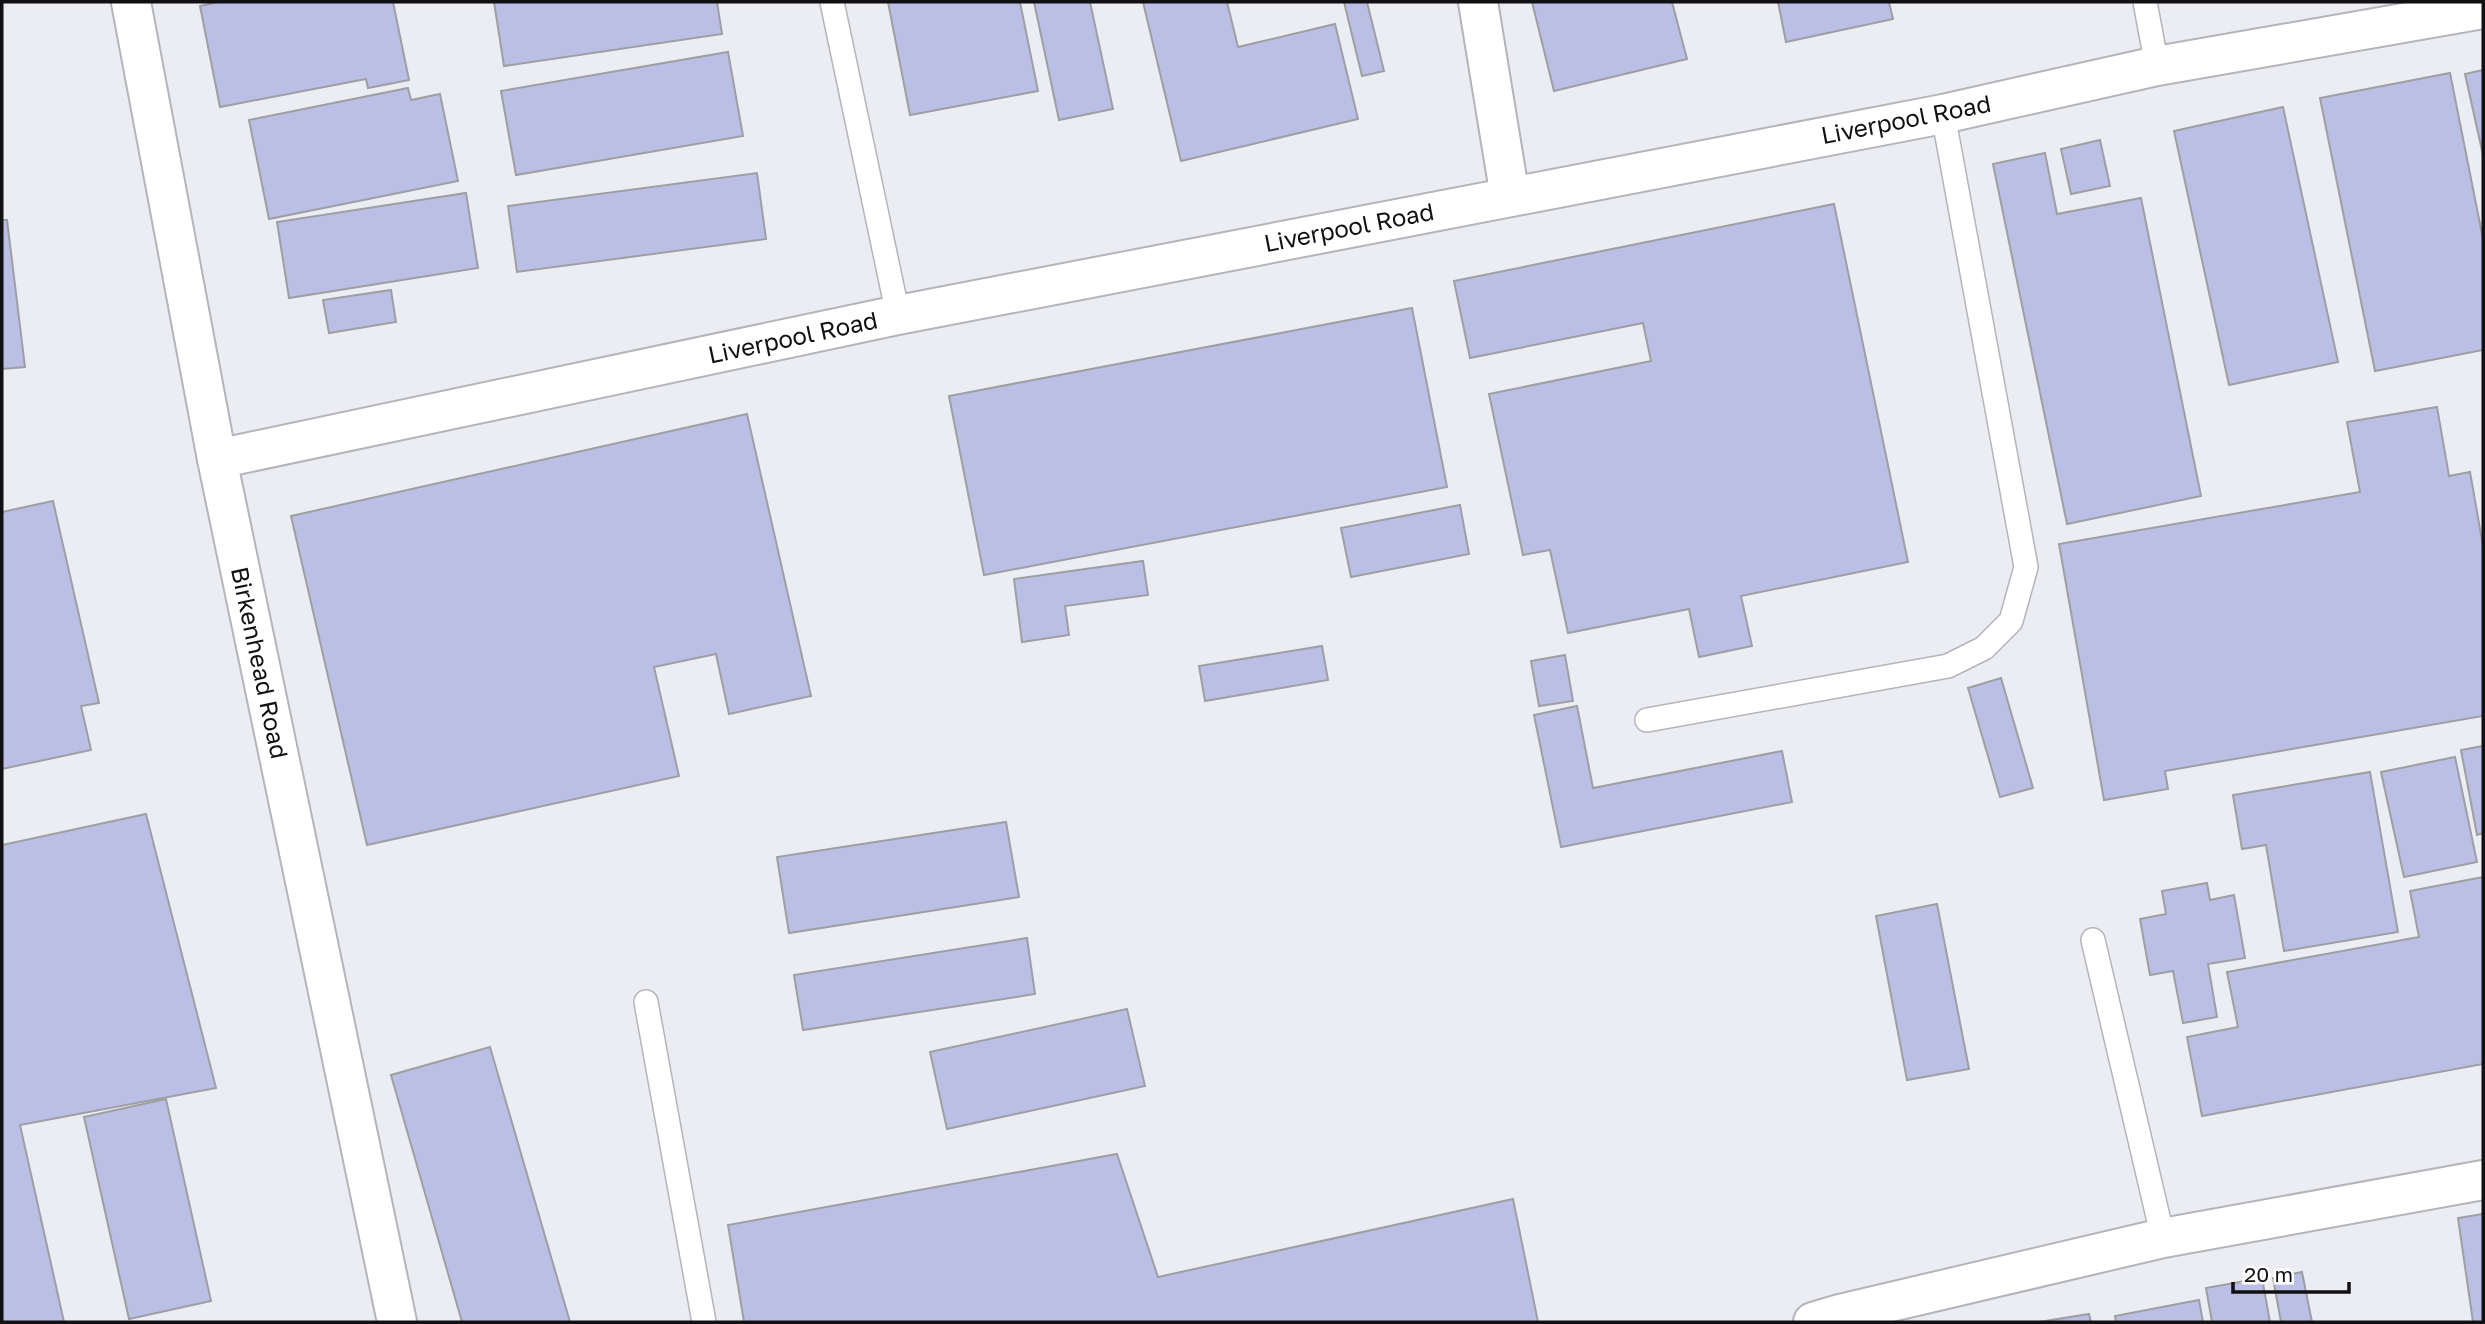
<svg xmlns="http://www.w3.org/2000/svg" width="2485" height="1324" font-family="'Golos Text',sans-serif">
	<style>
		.building { fill: #bcbfe5; stroke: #9e9fa3; stroke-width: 2 }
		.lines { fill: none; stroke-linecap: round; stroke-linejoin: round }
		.lane-casing { stroke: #b4b5ba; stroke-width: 26 }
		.street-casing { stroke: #b4b5ba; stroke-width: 42 }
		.secondary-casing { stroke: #b4b5ba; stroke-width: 42 }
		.lane { stroke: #fff; stroke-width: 23 }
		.street { stroke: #fff; stroke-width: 38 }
		.secondary { stroke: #fff; stroke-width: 38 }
		.labels { text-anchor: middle; stroke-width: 5; stroke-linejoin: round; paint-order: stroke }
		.street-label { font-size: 24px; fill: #111113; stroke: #fff }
	</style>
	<rect width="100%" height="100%" fill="#ecedf2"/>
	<g class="building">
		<path d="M218,2h175l16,78 -41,8 -2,-9 -146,28 -20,-101z"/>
		<path d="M494,2h223l5,32 -218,32z"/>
		<path d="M888,2h132l18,89 -128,24z"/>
		<path d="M1034,2h56l23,107 -54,11z"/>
		<path d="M1143,2h84l11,45 97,-23 23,95 -177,42z"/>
		<path d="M1344,2h23l17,69 -22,5z"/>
		<path d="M1532,2h140l15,57 -133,32z"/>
		<path d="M1778,2h111l4,17 -107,23z"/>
		<path d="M728,52l15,84 -227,39 -15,-84z"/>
		<path d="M2483,70v85l-18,-81z"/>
		<path d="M2450,73l33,166v111l-108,21 -55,-273z"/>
		<path d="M408,88l3,12 29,-6 18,87 -189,38 -20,-99z"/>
		<path d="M2283,107l55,255 -109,23 -55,-254z"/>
		<path d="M2100,140l10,46 -39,8 -10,-45z"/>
		<path d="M2045,153l12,61 84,-16 60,298 -134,28 -74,-360z"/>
		<path d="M757,173l9,66 -249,33 -9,-66z"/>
		<path d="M466,193l12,75 -189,30 -12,-76z"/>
		<path d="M1834,204l74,358 -167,34 11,50 -53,11 -10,-48 -121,24 -18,-83 -27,5 -34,-161 162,-33 -8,-38 -173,35 -16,-77z"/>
		<path d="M2,220h5l18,147 -23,2z"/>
		<path d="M391,290l5,32 -67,11 -6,-33z"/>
		<path d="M1412,308l35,179 -463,88 -35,-179z"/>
		<path d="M2437,407l12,69 21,-4 13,74v170l-318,55 3,18 -64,11 -45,-256 301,-52 -13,-70z"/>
		<path d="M747,414l64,282 -82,18 -13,-60 -62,13 25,109 -312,69 -76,-329z"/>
		<path d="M53,501l46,202 -18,3 10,44 -89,19v-257z"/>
		<path d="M1460,505l9,49 -118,23 -10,-49z"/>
		<path d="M1143,561l5,34 -83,11 4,29 -47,7 -8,-63z"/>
		<path d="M1322,646l6,34 -123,21 -6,-35z"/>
		<path d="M1565,655l8,46 -34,5 -8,-45z"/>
		<path d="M2001,678l32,110 -33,9 -32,-109z"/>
		<path d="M1577,706l16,82 189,-37 10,51 -231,45 -27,-132z"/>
		<path d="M2483,746v87l-6,2 -16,-85z"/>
		<path d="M2455,757l22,105 -73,15 -23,-105z"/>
		<path d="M2370,772l28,160 -114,19 -18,-106 -24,4 -9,-54z"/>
		<path d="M146,814l70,274 -196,37 44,197h-62v-477z"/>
		<path d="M1006,822l13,75 -230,36 -12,-76z"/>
		<path d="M2483,877v187l-281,52 -15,-79 51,-10 -11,-55 192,-35 -9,-46z"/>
		<path d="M2207,883l3,17 24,-5 11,63 -37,6 9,53 -34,6 -10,-52 -23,4 -10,-56 26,-5 -4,-23z"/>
		<path d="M1937,904l32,165 -62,11 -31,-164z"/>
		<path d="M1027,938l8,56 -232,36 -9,-55z"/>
		<path d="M1127,1009l18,77 -198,43 -17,-77z"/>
		<path d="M490,1047l80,275h-108l-71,-247z"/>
		<path d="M166,1099l45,202 -82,18 -45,-202z"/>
		<path d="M1117,1154l41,123 355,-78 25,123h-794l-16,-97z"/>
		<path d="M2483,1214v108h-10l-15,-104z"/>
		<path d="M2302,1272l10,50h-31l-8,-44z"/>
		<path d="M2262,1278l8,44h-58l-6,-34z"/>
		<path d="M2199,1300l4,22h-87l-1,-6z"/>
		<path d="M2089,1314l2,8h-52z"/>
	</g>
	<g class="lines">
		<defs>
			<g id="lane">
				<path d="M832,2l66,313"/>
				<path d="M2145,2l12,64"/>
				<path d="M1647,720l301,-54 36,-18 27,-27 15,-54 -83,-453"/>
				<path d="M2093,940l70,298"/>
				<path d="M646,1002l58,320"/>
			</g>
			<g id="street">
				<path d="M1478,2l32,195"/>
				<path d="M217,459l681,-144 1045,-201 214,-48 326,-57"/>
				<path d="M1813,1322l27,-8 323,-76 320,-58"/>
			</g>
			<path id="secondary" d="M131,2l86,457 180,863"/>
		</defs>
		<use href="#lane" class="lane-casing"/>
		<use href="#street" class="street-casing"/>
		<use href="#secondary" class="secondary-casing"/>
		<use href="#lane" class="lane"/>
		<use href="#street" class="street"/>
		<use href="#secondary" class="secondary"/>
	</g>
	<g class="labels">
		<g class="street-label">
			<text transform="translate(1906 120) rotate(-11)" y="8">Liverpool Road</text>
			<text transform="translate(1349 228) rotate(-11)" y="8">Liverpool Road</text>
			<text transform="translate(793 338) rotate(-12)" y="8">Liverpool Road</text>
			<text transform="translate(259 663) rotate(78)" y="8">Birkenhead Road</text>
		</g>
	</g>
	<rect width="2485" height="1324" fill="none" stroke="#111113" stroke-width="7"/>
	<path d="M2233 1282v10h116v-10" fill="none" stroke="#111113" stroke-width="3.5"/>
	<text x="2244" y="1282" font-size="21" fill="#111113" stroke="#ffffff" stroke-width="5" paint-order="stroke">20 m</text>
</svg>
